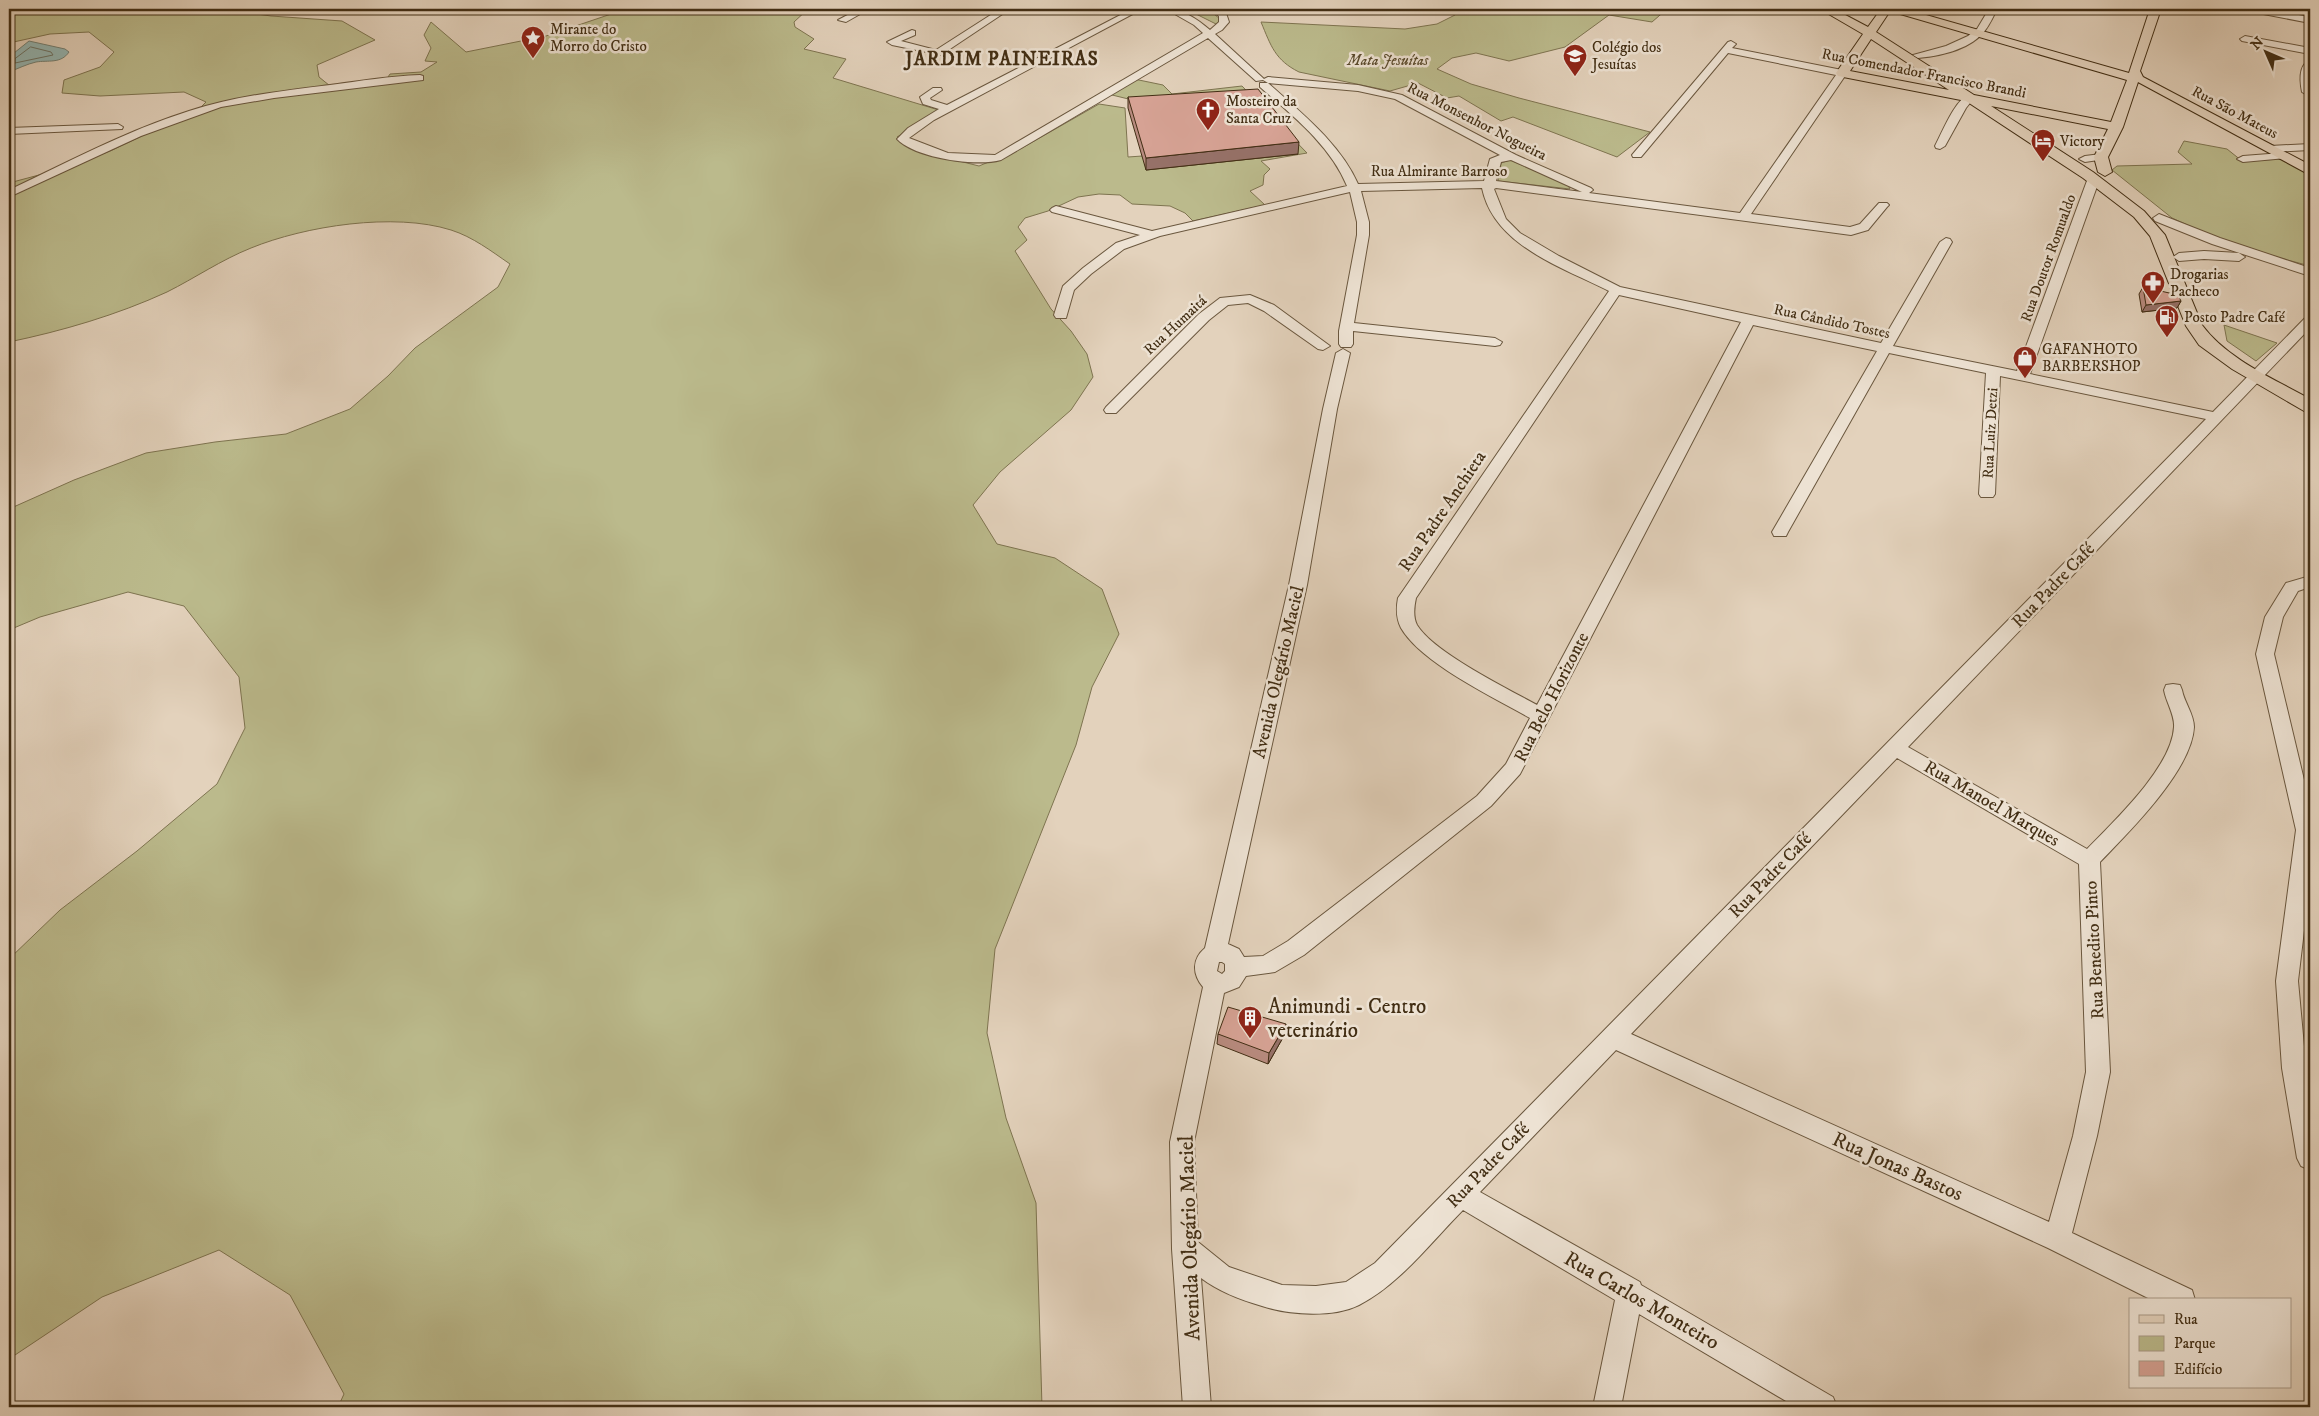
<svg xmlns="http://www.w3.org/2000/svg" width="2319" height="1416" font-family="'IM FELL DW Pica',serif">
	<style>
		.green { fill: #bbba8c; stroke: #7e7450 }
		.water { fill: #95b7b4; stroke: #748074 }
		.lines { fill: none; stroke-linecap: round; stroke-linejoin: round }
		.shore { stroke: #6c7264; stroke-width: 1 }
		.minor-casing { stroke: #6a573e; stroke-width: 2 }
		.major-casing { stroke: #422e14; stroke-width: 2 }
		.minor { fill: #ede2d3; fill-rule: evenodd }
		.major { fill: #e3d2bc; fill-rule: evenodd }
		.wall { fill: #b88b7f; stroke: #422e14 }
		.shaded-wall { fill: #967168; stroke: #422e14 }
		.building { fill: #d6a294; stroke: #422e14 }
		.labels { text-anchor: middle; stroke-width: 5; stroke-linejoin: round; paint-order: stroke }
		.far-poi-label { font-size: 15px; fill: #422e14; stroke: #ede2d3; text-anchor: start }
		.far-park-label { font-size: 15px; font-style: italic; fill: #5a4a2c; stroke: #ede2d3 }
		.far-street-label { font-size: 15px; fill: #422e14; stroke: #ede2d3 }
		.street-label { font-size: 18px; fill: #422e14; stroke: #ede2d3 }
		.far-district-label { font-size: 19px; font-weight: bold; letter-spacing: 1px; fill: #422e14; stroke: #ede2d3 }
		.near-poi-label { font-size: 21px; fill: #422e14; stroke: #ede2d3; text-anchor: start }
		.near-street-label { font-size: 21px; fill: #422e14; stroke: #ede2d3 }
	</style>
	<rect width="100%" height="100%" fill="#e3d2bc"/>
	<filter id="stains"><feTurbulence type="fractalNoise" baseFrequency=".004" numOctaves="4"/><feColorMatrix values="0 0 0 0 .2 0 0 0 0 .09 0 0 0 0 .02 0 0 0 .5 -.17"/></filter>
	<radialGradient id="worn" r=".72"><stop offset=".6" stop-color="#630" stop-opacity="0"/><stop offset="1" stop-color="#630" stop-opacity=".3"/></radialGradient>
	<g class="green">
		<path d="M9,9h213l49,7 71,5 33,19 -58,25 2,12 16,13 49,-7 6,-9 31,-2 16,-10 -12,-1 6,-13 -7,-13 7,-13 35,30 80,-16 74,-25 -5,-2h193l-14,13 1,5 19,12 -10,10 42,10 -13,19 109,33 -45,26 22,14 60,15 43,-18 77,-44 26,4 3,49 86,-6 -53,-44 -53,-13 26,-15 29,6 9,9 70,-8 65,67 -46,8 9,8 -6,6 -1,10 -13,6 15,14 -72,16 -8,-8 -15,-7 -38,-2 -12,-9 -21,-1 -21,3 -30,14 -23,7 -7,9 9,13 -12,11 36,58 20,22 16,23 6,23 -22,33 -71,62 -27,33 24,39 58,14 47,31 17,45 -27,53 -16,58 -81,204 -8,84 19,85 30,85 6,204h-704l6,-13 -54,-99 -71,-45 -117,47 -93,62v-400l51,-49 77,-59 80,-67 28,-56 -6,-51 -55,-71 -56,-14 -88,25 -31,13v-121l65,-29 72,-27 69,-11 71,-8 64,-25 38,-33 27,-28 83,-61 12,-23c-19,-13 -37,-27 -59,-34 -57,-18 -146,-4 -200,18 -30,12 -56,30 -84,44 -50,23 -105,39 -158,50v-159l60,-16 41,-16 36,-17 44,-16 16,-16 -22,-10 -84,4 -38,-3 2,-13 36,-13 14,-15 -25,-20 -39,2 -41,9z"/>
		<path d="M1192,9c14,-1 19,2 29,11l-3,5 -24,-12z"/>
		<path d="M1459,9h208l-15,13 -43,-7 -44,32 -56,14 -33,-8 -24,5 -15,11 34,15 48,14 131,34 -33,25 -104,-40 -12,4 -42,-25 -12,2 -29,-15 -28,8 -91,-19c-24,-12 -28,-26 -38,-50l144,7 32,-5 18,-9z"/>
		<path d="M2184,141l43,8 15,12 41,-2 27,15v92l-71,-19 -45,-19 -22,-10 -60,-48 5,-4 75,-2 -14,-12z"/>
		<path d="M1510,160l58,25 2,4 -72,-8 3,-18z"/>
		<path d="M2224,325l53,18 -21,18 -29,-20z"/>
	</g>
	<path class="water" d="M29,41l36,8 4,3c-8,12 -21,8 -33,10 -9,2 -19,7 -27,10v-15z"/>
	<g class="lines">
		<path class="shore" d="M31,47l20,5 2,3 -38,8v-4z"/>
		<defs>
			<g id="minor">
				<path d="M859,9h10l-23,13 -8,-2z"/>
				<path d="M1000,9h10l-69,46 -49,-10 -5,-3 25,-12 3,1v4l-14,6 35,9z"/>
				<path d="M1132,9h10l-208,111 -25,18 39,15 47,2 208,-122 -9,-8 -28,-16c17,0 31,10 44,21l9,-8v-6l-11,-7h10l8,4 3,9 -7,8 -7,4 49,45 4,-2 90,8 44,10 114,60 75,33 2,2 -4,3 151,20 96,-138 -108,-22 -87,104h-8l-1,-2 96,-113 3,-1 5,3 -4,4 110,22 5,3 -96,141 99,13 10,-3 19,-21h8l2,2 -2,2 -19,23 -17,5 -355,-47 -2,1 12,30 14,14 39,23 61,31 261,56 59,-101 6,-4 4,1 2,3 -59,104 124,25 71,-193 6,-3 6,3 -70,196 183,38 92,-94 5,-1v11l-402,419 179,102c27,-28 85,-82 87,-122 1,-12 -8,-25 -10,-37l2,-5 7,-1 7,1 2,5c2,12 12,24 12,37 -2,43 -65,105 -94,135l10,210 -13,64 -25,97 120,57 3,10h-43l-104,-52 -432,-198 -136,142 160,90 1,3 192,112 4,10h-41l-157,-93 -18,93h-28l22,-107 -152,-90c-32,32 -63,74 -104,95 -26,13 -70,10 -97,1 -21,-6 -44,-15 -61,-28l10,129h-28l-11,-158 -2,-107 33,-155c-11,-13 -11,-28 2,-39l84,-363 34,-176 13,-56 7,-4 7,4 -13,56 -30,176 -79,359 11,5 5,8 19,-1 25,-15 189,-145 29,-32 24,-46c-35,-20 -109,-55 -129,-90 -5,-10 -5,-19 -3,-30l211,-307c-47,-24 -115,-45 -127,-103l-121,3 8,31v13l-15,88 141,15 7,4 -2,3 -5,1 -142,-15v13l-2,3h-10l-2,-3v-13l18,-96v-13l-7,-30 -190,44 -36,13 -33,25 -17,16 -8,28h-10l-2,-3 9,-29 20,-18 33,-25 24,-8 -88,-23 -2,-2 2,-2 4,-2 96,25 195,-45c-16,-40 -55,-71 -87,-99v-4h8c32,29 72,60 90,101l126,-3 6,-22 10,-4 -105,-56 -37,-8 -90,-8 -5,-3 -7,1 -48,-43 -207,122c-25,7 -86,-2 -104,-21l11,-11 31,-19 -16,-5 -3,-7 13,-9h8l1,2 -12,8 1,2 16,5zM1511,160l71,32 -86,-11 5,-19zM1619,295l122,27 -204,383c-29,-16 -104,-53 -120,-80 -4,-8 -3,-18 -1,-27zM1753,325l124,26 -105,181 2,4h12l2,-4 101,-179 97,20 -7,121 2,3h12l2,-3 5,-118 206,43 -831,844 -29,19 -30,4 -34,-1 -53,-18 -31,-25 -4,-100 30,-149 15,-6 7,-11 29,-4 29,-17 187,-149 29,-32zM1897,758l182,106 7,208 -13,64 -24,86 -418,-188zM1219,962h3l3,2v7l-3,3 -5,-3z"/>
				<path d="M1989,9h8c-4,8 -8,17 -14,24 -15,17 -44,23 -65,25l-5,-3 33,-9 22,-10 9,-7z"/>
				<path d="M2249,9h17l44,8v6l-57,-11z"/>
				<path d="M2245,36l65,12v6l-68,-13 -2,-2z"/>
				<path d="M2310,60v37l-8,-5c-2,-10 -4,-27 8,-32z"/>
				<path d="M420,75l3,1v4l-149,18 -53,9 -80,29 -132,61v-7c59,-28 117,-59 180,-79 46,-15 93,-20 141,-26 30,-4 60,-9 90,-10z"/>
				<path d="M1969,95l5,3 -8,10 -21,38 -5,3 -4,-1 -1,-2c7,-13 20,-47 34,-51z"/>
				<path d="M118,124l5,3 -1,2 -113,5v-6z"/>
				<path d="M2310,144v6l-40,2 -5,-3 5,-3z"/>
				<path d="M2282,153l4,1v4l-43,4 -6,-3 6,-3z"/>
				<path d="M2101,154l5,3 -1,2 -20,3 -6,-3 6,-3z"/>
				<path d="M2159,214l61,24 90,30v8l-98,-32 -57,-23 -2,-3z"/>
				<path d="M2204,251l35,2 6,4 -6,4 -35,-2 -25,2 -6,-4 6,-4z"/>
				<path d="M1250,295l24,10 56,41 -7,4 -5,-1 -54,-38 -16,-8 -20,2 -19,15 -93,93h-10l-2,-3 2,-3 93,-93 21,-16z"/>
				<path d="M2310,576v11l-12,4 -15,26 -9,37 36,151v75l-12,101 8,87 4,23v79l-9,-4 -4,-8 -15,-90 -6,-87 20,-151 -40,-176 9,-37 21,-34z"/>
			</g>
			<path id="major" d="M1820,9h14l34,18 13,-18h24l224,64 21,-64h11l-21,62 3,6 167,88v10l-172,-93 -15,45 -15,30 4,15 -7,4 -7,-4 -4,-15 14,-28 -117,-23 102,66 51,39 21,24 37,90c25,34 72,54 108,74v13l-6,-1 -72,-42 -33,-24 -13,-19 -36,-90 -16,-19 -51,-39 -117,-77 -128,-25 -2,-3 27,-39zM1890,11l237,69 -16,42 -137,-27 -98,-63zM1871,39l78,51 -99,-19z"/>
		</defs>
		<use href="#minor" class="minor-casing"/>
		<use href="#major" class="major-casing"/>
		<use href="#minor" class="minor"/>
		<use href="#major" class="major"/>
	</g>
	<g class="wall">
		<path d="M1128,97l170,57 -152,16 -18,-62z"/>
		<path d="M2143,287l38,14 -4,7 -35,4 -3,-18z"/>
		<path d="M1218,1034h67l-17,30 -51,-20z"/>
	</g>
	<g class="shaded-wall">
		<path d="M1299,142l-1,12 -152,16v-12z"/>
		<path d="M2181,301l-4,7 -35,4 4,-7z"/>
		<path d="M1286,1024l-1,10 -17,30 1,-11z"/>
	</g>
	<g class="building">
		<path d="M1258,89l41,53 -153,16 -18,-61z"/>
		<path d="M2143,287l35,8 3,6 -35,4z"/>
		<path d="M1228,1007l58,17 -17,29 -51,-19z"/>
	</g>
	<defs>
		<symbol id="sight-pin" viewBox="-11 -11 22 30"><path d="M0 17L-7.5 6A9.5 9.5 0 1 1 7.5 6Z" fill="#8f2418" stroke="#ede2d3"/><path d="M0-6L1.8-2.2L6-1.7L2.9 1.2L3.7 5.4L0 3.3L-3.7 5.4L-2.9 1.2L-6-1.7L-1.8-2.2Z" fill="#fff"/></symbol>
		<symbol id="school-pin" viewBox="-11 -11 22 30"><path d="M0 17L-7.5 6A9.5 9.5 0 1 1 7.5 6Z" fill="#8f2418" stroke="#ede2d3"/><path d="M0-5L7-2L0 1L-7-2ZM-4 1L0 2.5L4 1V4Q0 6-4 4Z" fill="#fff"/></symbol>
		<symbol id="church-pin" viewBox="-11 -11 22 30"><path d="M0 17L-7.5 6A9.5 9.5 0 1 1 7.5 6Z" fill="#8f2418" stroke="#ede2d3"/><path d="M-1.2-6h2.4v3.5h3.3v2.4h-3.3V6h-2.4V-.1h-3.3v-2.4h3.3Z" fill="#fff"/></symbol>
		<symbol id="hotel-pin" viewBox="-11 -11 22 30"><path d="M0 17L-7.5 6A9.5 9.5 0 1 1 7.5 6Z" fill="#8f2418" stroke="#ede2d3"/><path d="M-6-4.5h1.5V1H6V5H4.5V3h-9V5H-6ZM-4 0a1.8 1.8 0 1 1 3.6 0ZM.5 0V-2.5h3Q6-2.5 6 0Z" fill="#fff"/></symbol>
		<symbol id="pharmacy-pin" viewBox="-11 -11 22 30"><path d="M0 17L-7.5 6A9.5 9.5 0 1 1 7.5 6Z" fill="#8f2418" stroke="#ede2d3"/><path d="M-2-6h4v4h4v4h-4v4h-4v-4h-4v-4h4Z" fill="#fff"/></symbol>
		<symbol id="fuel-pin" viewBox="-11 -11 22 30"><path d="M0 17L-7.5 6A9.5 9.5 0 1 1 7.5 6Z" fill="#8f2418" stroke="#ede2d3"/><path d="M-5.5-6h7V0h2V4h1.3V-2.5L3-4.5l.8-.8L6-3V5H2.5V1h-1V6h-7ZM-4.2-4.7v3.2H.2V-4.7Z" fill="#fff"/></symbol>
		<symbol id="shop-pin" viewBox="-11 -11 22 30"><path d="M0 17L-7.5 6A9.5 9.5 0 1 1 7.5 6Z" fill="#8f2418" stroke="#ede2d3"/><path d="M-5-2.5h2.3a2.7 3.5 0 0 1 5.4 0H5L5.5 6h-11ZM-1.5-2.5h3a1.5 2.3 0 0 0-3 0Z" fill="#fff"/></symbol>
		<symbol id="building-pin" viewBox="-11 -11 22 30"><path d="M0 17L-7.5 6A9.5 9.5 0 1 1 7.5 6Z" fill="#8f2418" stroke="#ede2d3"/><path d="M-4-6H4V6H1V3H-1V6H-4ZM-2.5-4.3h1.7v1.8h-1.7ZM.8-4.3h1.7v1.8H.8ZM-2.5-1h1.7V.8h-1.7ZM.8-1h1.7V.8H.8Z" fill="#fff"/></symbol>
	</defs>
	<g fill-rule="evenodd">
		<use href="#sight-pin" x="519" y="24" width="28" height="38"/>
		<use href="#school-pin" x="1561" y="42" width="28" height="38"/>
		<use href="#church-pin" x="1194" y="96" width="28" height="38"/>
		<use href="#hotel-pin" x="2029" y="127" width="28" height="38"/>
		<use href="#pharmacy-pin" x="2139" y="269" width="28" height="38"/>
		<use href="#fuel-pin" x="2153" y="303" width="28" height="38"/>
		<use href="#shop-pin" x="2011" y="344" width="28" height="38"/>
		<use href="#building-pin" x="1236" y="1004" width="28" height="38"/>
	</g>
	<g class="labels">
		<g class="far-poi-label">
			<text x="550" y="34">Mirante do<tspan x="550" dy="17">Morro do Cristo</tspan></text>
			<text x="1592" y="52">Colégio dos<tspan x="1592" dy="17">Jesuítas</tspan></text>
			<text x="1226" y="106">Mosteiro da<tspan x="1226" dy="17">Santa Cruz</tspan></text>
			<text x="2060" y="146">Victory</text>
			<text x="2170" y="279">Drogarias<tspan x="2170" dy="17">Pacheco</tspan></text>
			<text x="2184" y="322">Posto Padre Café</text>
			<text x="2042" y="354">GAFANHOTO<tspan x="2042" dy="17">BARBERSHOP</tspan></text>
		</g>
		<g class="far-park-label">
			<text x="1388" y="65">Mata Jesuítas</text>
		</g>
		<g class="far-street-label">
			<text transform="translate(1924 73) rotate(11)" y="5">Rua Comendador Francisco Brandi</text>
			<text transform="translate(2235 112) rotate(28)" y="5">Rua São Mateus</text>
			<text transform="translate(1477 121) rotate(27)" y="5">Rua Monsenhor Nogueira</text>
			<text x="1439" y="176">Rua Almirante Barroso</text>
			<text transform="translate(2048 258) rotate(-70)" y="5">Rua Doutor Romualdo</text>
			<text transform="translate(1832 321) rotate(12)" y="5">Rua Cândido Tostes</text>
			<text transform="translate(1175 325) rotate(-43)" y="5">Rua Humaitá</text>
			<text transform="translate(1990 433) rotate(-87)" y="5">Rua Luiz Detzi</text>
		</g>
		<g class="street-label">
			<text transform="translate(1442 511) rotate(-56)" y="6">Rua Padre Anchieta</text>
			<text transform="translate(2053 585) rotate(-46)" y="6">Rua Padre Café</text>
			<text transform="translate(1278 672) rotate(-77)" y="6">Avenida Olegário Maciel</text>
			<text transform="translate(1551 697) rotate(-63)" y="6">Rua Belo Horizonte</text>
			<text transform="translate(1992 803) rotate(30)" y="6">Rua Manoel Marques</text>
			<text transform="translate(1770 875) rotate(-46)" y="6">Rua Padre Café</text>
			<text transform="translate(2094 950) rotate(-93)" y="6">Rua Benedito Pinto</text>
			<text transform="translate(1488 1165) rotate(-46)" y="6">Rua Padre Café</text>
		</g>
		<g class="far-district-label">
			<text x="1002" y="65">JARDIM PAINEIRAS</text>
		</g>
		<g class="near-poi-label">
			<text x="1268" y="1013">Animundi - Centro<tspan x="1268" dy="24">veterinário</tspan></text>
		</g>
		<g class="near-street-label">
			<text transform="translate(1898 1166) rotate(24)" y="7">Rua Jonas Bastos</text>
			<text transform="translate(1189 1238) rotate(-92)" y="7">Avenida Olegário Maciel</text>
			<text transform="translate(1642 1300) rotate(30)" y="7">Rua Carlos Monteiro</text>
		</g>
	</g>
	<rect width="2319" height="1416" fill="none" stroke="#e3d2bc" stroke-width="30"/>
	<rect x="10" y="10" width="2299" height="1396" fill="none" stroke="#422e14" stroke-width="2.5"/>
	<rect x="15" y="15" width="2289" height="1386" fill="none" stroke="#422e14"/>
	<rect x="2129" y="1298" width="162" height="90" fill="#ede2d3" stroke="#a99a87"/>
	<rect x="2139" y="1315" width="25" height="8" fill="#e3d2bc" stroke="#a99a87"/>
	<text x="2174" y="1324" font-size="15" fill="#422e14">Rua</text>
	<rect x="2139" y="1336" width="25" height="15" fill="#bbba8c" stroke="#a99a87"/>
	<text x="2174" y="1348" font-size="15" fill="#422e14">Parque</text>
	<rect x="2139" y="1361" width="25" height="15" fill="#d6a294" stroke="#a99a87"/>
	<text x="2174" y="1374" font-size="15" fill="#422e14">Edifício</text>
	<g transform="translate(2266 52) rotate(315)" stroke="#ede2d3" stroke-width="4" paint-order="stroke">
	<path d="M0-4L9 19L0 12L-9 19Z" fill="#422e14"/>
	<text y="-8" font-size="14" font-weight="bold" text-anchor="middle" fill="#422e14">N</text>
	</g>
	<rect width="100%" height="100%" filter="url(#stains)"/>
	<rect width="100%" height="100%" fill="url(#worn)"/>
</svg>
